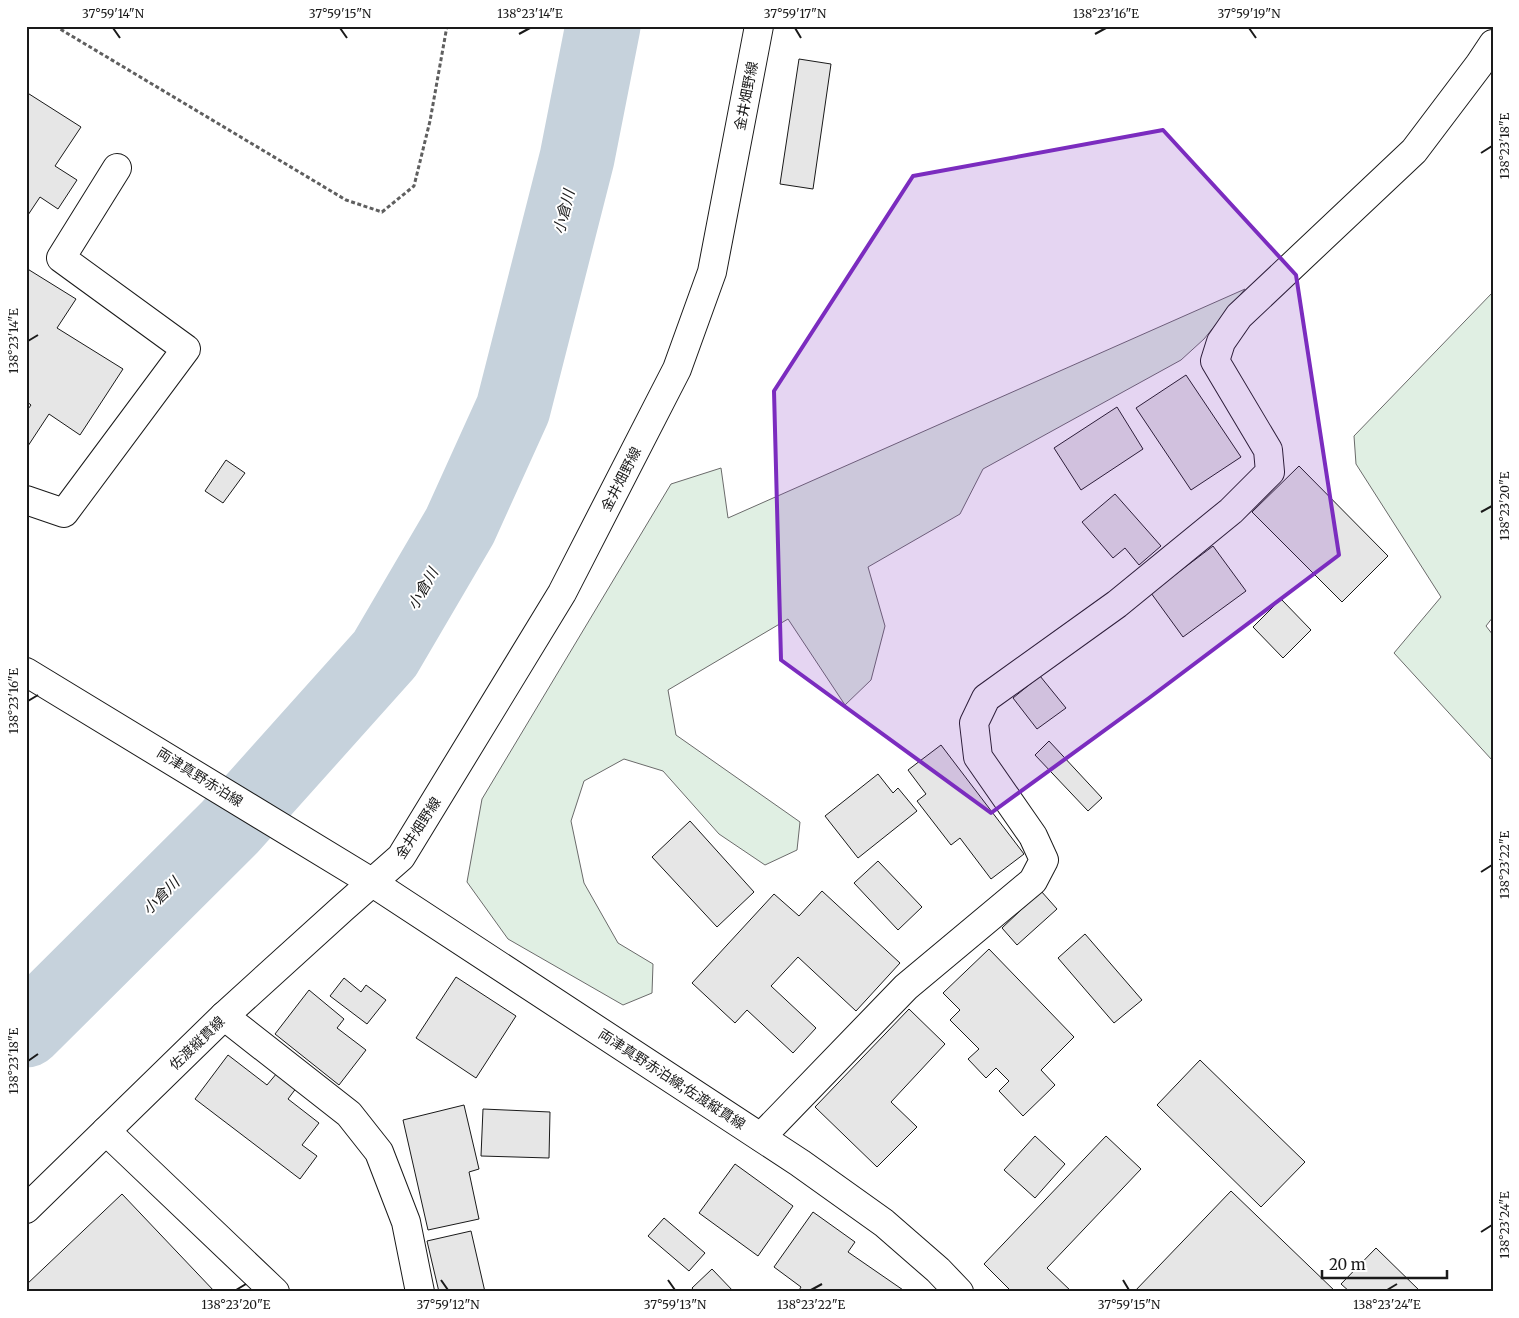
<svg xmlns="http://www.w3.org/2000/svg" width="1519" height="1318" font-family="Merriweather,'Noto Sans JP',serif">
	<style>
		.green { fill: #e0efe3; stroke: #6a6a6a }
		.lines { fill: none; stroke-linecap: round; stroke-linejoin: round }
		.river { stroke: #c6d2dc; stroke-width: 75 }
		.building { fill: #e6e6e6; stroke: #1a1a1a }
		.minor-casing { stroke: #1a1a1a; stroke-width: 30 }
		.major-casing { stroke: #1a1a1a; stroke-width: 30 }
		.path { stroke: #5f5f5f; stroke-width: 3; stroke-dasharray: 4 2.5; stroke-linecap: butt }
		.minor { stroke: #fff; stroke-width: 28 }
		.major { stroke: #fff; stroke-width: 28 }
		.marked { fill: #7b2cbf; fill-opacity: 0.2; stroke: #7b2cbf; stroke-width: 4; stroke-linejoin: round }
		.ticks { fill: none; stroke: #1a1a1a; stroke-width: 2 }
		.labels { text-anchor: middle; stroke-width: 4; stroke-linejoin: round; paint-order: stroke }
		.street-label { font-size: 14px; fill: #1a1a1a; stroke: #fff }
		.water-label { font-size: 15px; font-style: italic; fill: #1a1a1a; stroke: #fff }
		.neatline { fill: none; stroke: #1a1a1a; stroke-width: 2 }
		.ticks-label { font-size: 12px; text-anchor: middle; fill: #1a1a1a }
	</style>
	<rect width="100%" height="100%" fill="#fff"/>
	<g class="green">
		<path d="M1245,289l-41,50 -23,21 -198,109 -23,45 -92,53 17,59 -14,54 -26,25 -57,-86 -120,71 8,45 124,87 -3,28 -32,15 -46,-31 -56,-63 -39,-12 -40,22 -13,40 13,62 34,60 35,21 -1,29 -29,12 -115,-66 -41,-57 15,-83 189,-315 50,-16 7,50z"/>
		<path d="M1493,292v325l-7,9 7,9v125h-1l-98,-107 47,-56 -85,-133 -2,-28z"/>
	</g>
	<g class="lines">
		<path class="river" d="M26,1030l204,-203 155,-173 75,-128 53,-117 64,-251 26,-132"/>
	</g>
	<g class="building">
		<path d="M799,59l32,5 -18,125 -33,-5z"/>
		<path d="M26,92l55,35 -26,39 22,14 -19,29 -18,-12 -14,21z"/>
		<path d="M26,268l50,31 -19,29 66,41 -43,66 -31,-21 -23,35v-37l5,-7 -5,-4z"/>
		<path d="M1186,375l55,82 -50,33 -55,-82z"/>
		<path d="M1117,407l26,42 -62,41 -27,-42z"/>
		<path d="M226,460l19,13 -22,30 -18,-12z"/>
		<path d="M1299,466l89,90 -46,46 -90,-90z"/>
		<path d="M1115,494l46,52 -22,19 -14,-17 -12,10 -31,-36z"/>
		<path d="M1213,546l33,45 -63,46 -32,-44z"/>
		<path d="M1281,599l30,31 -28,28 -30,-31z"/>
		<path d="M1040,676l26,32 -29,21 -24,-31z"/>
		<path d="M1049,741l53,57 -14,13 -53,-56z"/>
		<path d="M941,745l83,109 -33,25 -31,-41 -9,7 -34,-44 9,-7 -18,-24z"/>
		<path d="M878,774l15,19 5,-5 19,23 -59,47 -33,-42z"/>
		<path d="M690,821l64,71 -37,35 -65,-70z"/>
		<path d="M878,861l44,46 -24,23 -44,-47z"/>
		<path d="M822,891l78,72 -44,48 -58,-54 -27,29 45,42 -23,25 -46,-43 -12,13 -43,-40 82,-89 25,22z"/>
		<path d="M1041,891l16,18 -40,36 -15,-17z"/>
		<path d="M1085,934l57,66 -28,23 -56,-65z"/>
		<path d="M989,949l85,88 -33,33 14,15 -32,31 -24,-25 10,-10 -13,-13 -10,10 -18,-19 11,-10 -29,-29 10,-10 -17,-17z"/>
		<path d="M456,977l60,39 -40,62 -60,-40z"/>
		<path d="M344,978l17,14 5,-7 20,15 -19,24 -37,-28z"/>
		<path d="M309,990l35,29 -7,9 29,22 -27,35 -64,-51z"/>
		<path d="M909,1009l36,35 -54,58 26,25 -40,40 -62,-60z"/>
		<path d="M228,1055l39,30 10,-12 20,14 -9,12 31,24 -17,22 15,11 -17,23 -105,-80z"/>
		<path d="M1200,1060l105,102 -44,45 -104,-102z"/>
		<path d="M464,1105l15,64 -10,3 10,47 -51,11 -25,-110z"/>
		<path d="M483,1109l67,3 -1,46 -68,-2z"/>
		<path d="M1035,1136l30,28 -30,34 -31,-28z"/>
		<path d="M1106,1136l35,33 -94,99 25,24h-60l-28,-28z"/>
		<path d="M735,1164l58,42 -35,50 -59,-43z"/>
		<path d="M1231,1191l105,101h-202z"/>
		<path d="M122,1194l93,98h-189v-7z"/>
		<path d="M813,1212l42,30 -7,10 58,40h-108l3,-5 -27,-20z"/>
		<path d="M664,1218l41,35 -16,18 -41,-35z"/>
		<path d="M471,1231l14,61h-46l-12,-51z"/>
		<path d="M1376,1248l45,44h-71l-9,-8z"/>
		<path d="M712,1269l22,23h-39l-3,-4z"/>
	</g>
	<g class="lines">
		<defs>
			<g id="minor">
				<path d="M26,500l38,13 122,-164 -125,-91 56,-90"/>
				<path d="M224,1016l125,98 30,38 27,70 14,70"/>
				<path d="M106,1131l169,161"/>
				<path d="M761,1137l145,-150 127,-106 11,-21 -11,-24 -55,-79 -4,-34 12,-25 131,-94 114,-93 39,-39 -2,-22 -53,-89 6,-19 18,-26 175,-165 65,-86 14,-21"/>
			</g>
			<g id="major">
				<path d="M26,672l347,211 427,280 84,60 54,47 21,22"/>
				<path d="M26,1209l198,-193 119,-108 58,-51 161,-264 115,-224 35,-97 47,-246"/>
			</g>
		</defs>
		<use href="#minor" class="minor-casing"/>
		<use href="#major" class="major-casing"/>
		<path class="path" d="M55,26l291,174 36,12 32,-26 16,-65 17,-95"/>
		<use href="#minor" class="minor"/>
		<use href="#major" class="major"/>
	</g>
	<path class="marked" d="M1163,130l133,145 43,280 -190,143 -158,115 -210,-153 -7,-269 139,-215z"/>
	<path class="ticks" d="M113,28l7,10M340,28l7,10M795,28l6,10M1249,28l7,10M519,34l11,-6M1095,34l11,-6M1481,153l11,-7M28,341l10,-6M1481,512l11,-6M28,701l10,-6M1481,872l11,-7M28,1061l10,-7M1481,1232l11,-7M441,1280l7,10M668,1280l7,10M1123,1280l6,10M236,1290l10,-6M811,1290l11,-6M1387,1290l10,-6"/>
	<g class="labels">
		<g class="street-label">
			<text transform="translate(746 96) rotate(-79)" y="5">金井畑野線</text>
			<text transform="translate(621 479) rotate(-63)" y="5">金井畑野線</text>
			<text transform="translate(200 777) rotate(32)" y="5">両津真野赤泊線</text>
			<text transform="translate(418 828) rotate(-57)" y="5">金井畑野線</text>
			<text transform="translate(197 1043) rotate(-44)" y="5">佐渡縦貫線</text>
			<text transform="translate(672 1079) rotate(33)" y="5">両津真野赤泊線;佐渡縦貫線</text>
		</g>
		<g class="water-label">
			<text transform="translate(564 212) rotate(-76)" y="5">小倉川</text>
			<text transform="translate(423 589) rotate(-60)" y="5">小倉川</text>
			<text transform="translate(161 896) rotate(-45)" y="5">小倉川</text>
		</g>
	</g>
	<rect width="1519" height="1318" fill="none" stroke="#ffffff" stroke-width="55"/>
	<path d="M1322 1270v8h125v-8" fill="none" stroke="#1a1a1a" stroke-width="2.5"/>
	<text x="1329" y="1270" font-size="15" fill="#1a1a1a" stroke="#ffffff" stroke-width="4" paint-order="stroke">20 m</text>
	<rect x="28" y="28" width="1464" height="1262" class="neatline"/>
	<g class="ticks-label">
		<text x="113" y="18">37°59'14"N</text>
		<text x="340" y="18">37°59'15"N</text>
		<text x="530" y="18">138°23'14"E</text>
		<text x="795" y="18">37°59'17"N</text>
		<text x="1106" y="18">138°23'16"E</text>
		<text x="1249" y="18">37°59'19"N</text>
		<text transform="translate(1505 146) rotate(-90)" y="4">138°23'18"E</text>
		<text transform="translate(14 341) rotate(-90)" y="4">138°23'14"E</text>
		<text transform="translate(1505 506) rotate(-90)" y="4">138°23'20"E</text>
		<text transform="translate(14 701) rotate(-90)" y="4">138°23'16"E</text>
		<text transform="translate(1505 865) rotate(-90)" y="4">138°23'22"E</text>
		<text transform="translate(14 1061) rotate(-90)" y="4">138°23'18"E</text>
		<text transform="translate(1505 1225) rotate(-90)" y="4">138°23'24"E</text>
		<text x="236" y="1309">138°23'20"E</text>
		<text x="448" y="1309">37°59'12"N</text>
		<text x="675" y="1309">37°59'13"N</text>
		<text x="811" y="1309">138°23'22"E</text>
		<text x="1129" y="1309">37°59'15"N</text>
		<text x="1387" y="1309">138°23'24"E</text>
	</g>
</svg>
